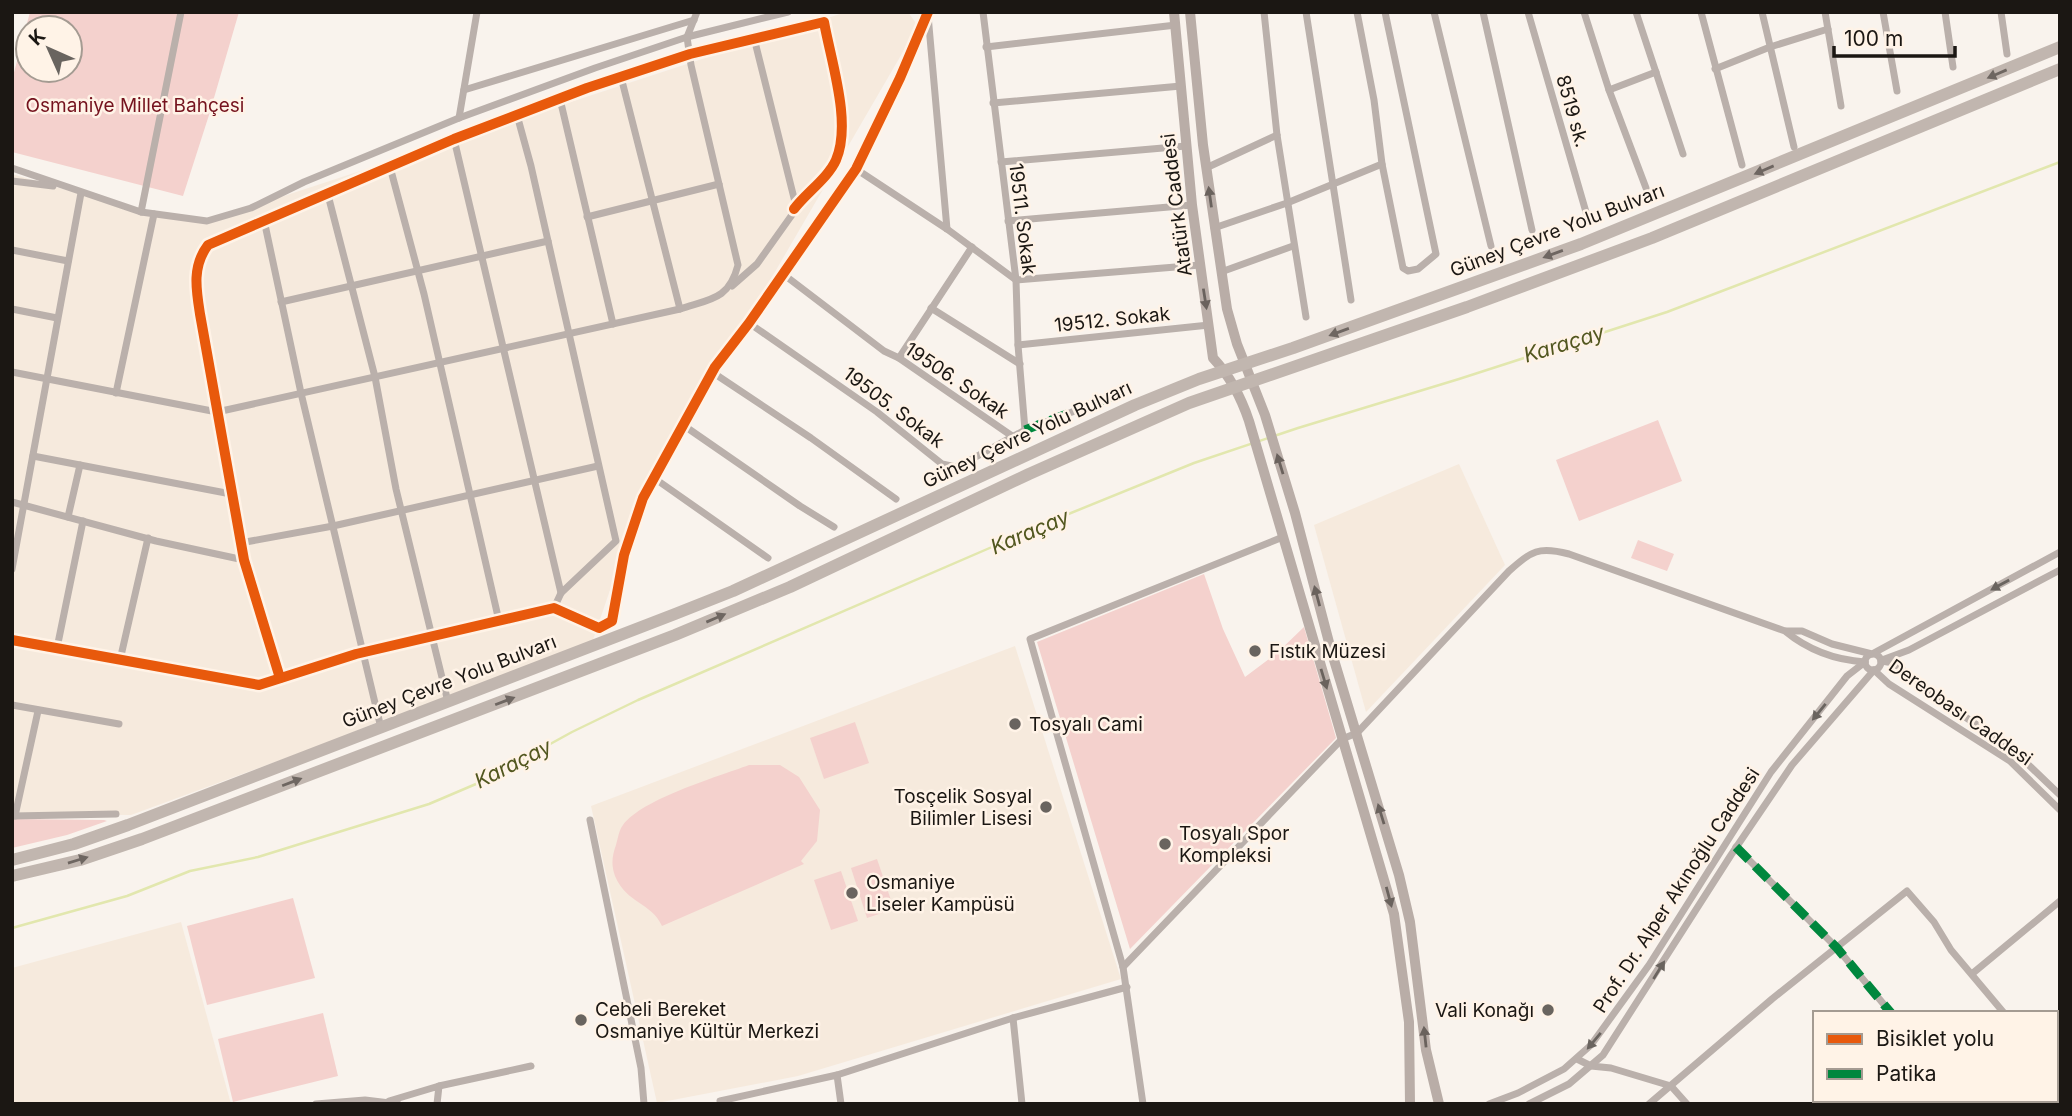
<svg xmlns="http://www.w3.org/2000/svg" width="2072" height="1116" font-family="Inter,sans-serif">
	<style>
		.built { fill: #f6eadd }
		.green { fill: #f4d1cd; fill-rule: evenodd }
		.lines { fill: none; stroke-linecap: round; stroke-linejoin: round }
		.stream { stroke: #e2e7ae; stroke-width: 2.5 }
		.street { stroke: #bab0ab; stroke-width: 7 }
		.secondary { stroke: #b9ada7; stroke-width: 10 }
		.highway { stroke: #c1b6af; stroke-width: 12 }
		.quiet { stroke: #00873e; stroke-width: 9; stroke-dasharray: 18 9; stroke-linecap: butt }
		.cycleway-casing { stroke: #fff3e7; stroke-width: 15 }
		.cycleway { stroke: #e8590c; stroke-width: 10 }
		.oneway { fill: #6e6661 }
		.oneway2 { fill: #6a625d }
		.oneway3 { fill: #6a645f }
		.poi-dot { fill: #69645f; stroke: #fff3e7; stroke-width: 2.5 }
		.labels { text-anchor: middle; stroke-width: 5; stroke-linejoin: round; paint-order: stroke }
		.park-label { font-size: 19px; fill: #75131e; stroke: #fff3e7 }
		.street-label { font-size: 19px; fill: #1b1713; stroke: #fff3e7 }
		.poi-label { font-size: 19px; fill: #1b1713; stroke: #fff3e7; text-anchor: start }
		.water-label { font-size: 21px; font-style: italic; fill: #52571f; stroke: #fff3e7 }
	</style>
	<rect width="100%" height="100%" fill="#f9f3ed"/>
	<g class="built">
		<path d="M846,12h62l10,14 -235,404 -55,107 -35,103 -171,68 -37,11 -61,25 -193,71 -119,-1v-640l129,38 66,9z"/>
		<path d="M1459,464l46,101 -139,147 -52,-187z"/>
		<path d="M1015,646l106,333 -323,97 -141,27 -66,-297z"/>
		<path d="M181,922l50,182h-219v-136z"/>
	</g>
	<g class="green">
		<path d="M30,12h209l-30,103 -26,81 -171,-44v-72zM28,28h42v42h-42z"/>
		<path d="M1658,420l24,61 -103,40 -23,-61z"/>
		<path d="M1638,540l36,14 -7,17 -36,-13z"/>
		<path d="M1204,574l19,55 22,48 32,-24 27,-26 32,111 -206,211 -93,-307z"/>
		<path d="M855,722l14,41 -45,16 -14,-41z"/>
		<path d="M749,765h31l19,12 21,33 -3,31 -16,20 3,3 -142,62c-11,-24 -35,-22 -47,-50 -4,-11 -3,-20 1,-31 2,-7 3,-15 7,-20 19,-26 94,-48 126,-60z"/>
		<path d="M12,819l92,1 3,1 -40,14 -55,13z"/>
		<path d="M877,859l17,50 -27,9 -16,-50z"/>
		<path d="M841,871l17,50 -27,9 -17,-50z"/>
		<path d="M293,898l22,80 -108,27 -20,-79z"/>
		<path d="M323,1013l15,63 -105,26 -15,-63z"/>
	</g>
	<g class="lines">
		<path class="stream" d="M12,928l115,-32 63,-25 68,-14 171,-53 54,-23 89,-49 66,-32 428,-185 128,-52 104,-35 161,-49 208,-67 393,-150"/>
		<g class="street">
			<path d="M983,12l33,268 2,65 7,85"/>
			<path d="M1264,12l13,123 29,182"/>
			<path d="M1306,12l45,288"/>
			<path d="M1357,12l17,88 8,64 21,104 5,3 10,-2 18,-15 -51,-242"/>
			<path d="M1434,12l57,234"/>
			<path d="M1483,12l49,218"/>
			<path d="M1528,12l60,207"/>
			<path d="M1584,12l25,78 37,98"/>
			<path d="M1636,12l47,142"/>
			<path d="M1701,12l41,153"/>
			<path d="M1762,12l32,135"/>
			<path d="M1825,12l16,94"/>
			<path d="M1883,12l14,79"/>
			<path d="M1945,12l8,55"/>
			<path d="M2001,12l6,42"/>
			<path d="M928,15l19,214"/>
			<path d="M986,47l190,-22"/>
			<path d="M1715,69l55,-22 58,-18"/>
			<path d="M621,77l59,232"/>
			<path d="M464,90l230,-70"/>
			<path d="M1609,90l47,-18"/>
			<path d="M560,99l53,225"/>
			<path d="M993,103l188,-17"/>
			<path d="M517,115l14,51 85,375 -55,52"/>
			<path d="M459,118l18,-106"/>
			<path d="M454,139l107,454 -7,15"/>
			<path d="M1001,162l185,-16"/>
			<path d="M390,167l34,127 75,327"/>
			<path d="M12,168l129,44 66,9 44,-13 53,-26 155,-64 136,-50 92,-31 101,-25"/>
			<path d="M1206,168l71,-33"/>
			<path d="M856,169l91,60 69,51 184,-15"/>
			<path d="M12,181l41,5"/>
			<path d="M328,195l47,182 21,112 52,213"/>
			<path d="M141,212l40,-200"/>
			<path d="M587,217l132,-33"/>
			<path d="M264,220l37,173 80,335"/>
			<path d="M1008,221l184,-16"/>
			<path d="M1214,228l73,-25 95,-39"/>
			<path d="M12,250l56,11"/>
			<path d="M1221,272l72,-26"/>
			<path d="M783,274l101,77 15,7 113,78"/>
			<path d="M732,286l25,-22 37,-52 1,-10 -41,-164"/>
			<path d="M281,302l267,-61"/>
			<path d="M931,308l89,56"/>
			<path d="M12,309l45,9"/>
			<path d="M749,323l128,89 65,52 14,3 5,-2 64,-35 89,-34"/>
			<path d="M1018,345l191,-20"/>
			<path d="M899,358l73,-111"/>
			<path d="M12,372l205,40 463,-103c30,-10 49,-9 58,-44l-47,-200 -4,-28 10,-25"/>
			<path d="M712,372l99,66 85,61"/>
			<path d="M116,393l38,-179"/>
			<path d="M683,425l117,81 34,21"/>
			<path d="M33,456l198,38"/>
			<path d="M654,478l114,80"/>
			<path d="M12,502l144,39 88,19"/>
			<path d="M68,517l12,-52"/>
			<path d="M240,543l93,-17 265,-60"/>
			<path d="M12,569l69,-376"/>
			<path d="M1786,631h16l30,13 40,10 188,-102"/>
			<path d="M12,640l247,45 97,-31 198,-46 45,20 13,-7 12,-66 19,-57 72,-131 34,-44 107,-154 44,-91 28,-66"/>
			<path d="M57,648l26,-127"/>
			<circle cx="1873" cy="662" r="8"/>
			<path d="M120,660l28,-122"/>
			<path d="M1882,660l27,-10 151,-80"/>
			<path d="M1881,661l13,2 42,34 76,52 48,46"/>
			<path d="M280,678l-36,-118 -44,-246c-4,-25 -8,-48 8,-69l246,-106 133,-51 103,-34 134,-32c7,39 28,101 12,138 -8,18 -30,33 -42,49"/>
			<path d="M12,705l107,19"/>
			<path d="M13,816l103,-2"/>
			<path d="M15,816l23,-105"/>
			<path d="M590,820l51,248 3,36"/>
			<path d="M1736,847l101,101 54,65"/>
			<path d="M1123,967l219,-228 15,-6 152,-162c23,-20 29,-25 60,-17l216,77c23,19 50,29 80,31"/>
			<path d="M1973,973l87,-72"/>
			<path d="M1013,1018l9,86"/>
			<path d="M2056,1032l4,-3"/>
			<path d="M1577,1059l14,7 20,2 60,18 16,18"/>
			<path d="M837,1075l176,-57 114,-31"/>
			<path d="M2056,1076l4,4"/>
			<path d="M439,1086l92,-20"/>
			<path d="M389,1101l50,-15 -2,18"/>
			<path d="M720,1101l117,-26 4,29"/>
			<path d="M316,1104l49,-4 33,4"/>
			<path d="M1143,1104l-20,-137 -93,-328 253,-102"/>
			<path d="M1489,1104l29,-11 46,-24 27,-24 58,-80 122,-193 76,-96 18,-14"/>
			<path d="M1529,1104l40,-20 34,-29 128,-200 61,-90 82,-95 15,14 121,77 50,49"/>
			<path d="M1649,1104l123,-105 135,-108 27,31 17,28 53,63"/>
			<path d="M1968,1104l4,-4"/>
		</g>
		<g class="secondary">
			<path d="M1174,12l18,193 21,153c17,18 28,39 36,63l145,493 15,108 1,82"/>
			<path d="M1190,12l13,133 24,164 10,35 28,71 30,98 36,137 68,225 11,47 16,128 13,54"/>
		</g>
		<g class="highway">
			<path d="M12,860l62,-16 54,-19 547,-211 58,-23 402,-186 64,-26 94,-31 288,-104 479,-197"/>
			<path d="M12,876l68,-16 62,-21 533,-204 115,-48 239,-113 160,-71 278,-96 185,-69 408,-169"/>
		</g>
		<g class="quiet">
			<path d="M1025,430l89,-34"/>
			<path d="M1736,847l101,101 54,65"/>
			<path d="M2056,1032l4,-3"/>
			<path d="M1968,1104l4,-4"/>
		</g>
		<defs>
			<g id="cycleway">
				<path d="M12,640l247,45 97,-31 198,-46 45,20 13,-7 12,-66 19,-57 72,-131 34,-44 107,-154 44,-91 28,-66"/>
				<path d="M280,678l-36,-118 -44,-246c-4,-25 -8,-48 8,-69l246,-106 133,-51 103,-34 134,-32c7,39 28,101 12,138 -8,18 -30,33 -42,49"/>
			</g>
		</defs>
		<use href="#cycleway" class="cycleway-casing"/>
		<use href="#cycleway" class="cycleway"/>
	</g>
	<defs><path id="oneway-solid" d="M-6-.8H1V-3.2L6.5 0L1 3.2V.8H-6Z" transform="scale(1.75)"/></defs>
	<g class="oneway">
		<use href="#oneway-solid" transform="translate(1997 74) rotate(157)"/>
		<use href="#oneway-solid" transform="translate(1764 170) rotate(157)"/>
		<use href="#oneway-solid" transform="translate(1553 254) rotate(160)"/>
		<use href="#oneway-solid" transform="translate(1339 332) rotate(160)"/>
		<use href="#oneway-solid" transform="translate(716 618) rotate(-23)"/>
		<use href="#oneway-solid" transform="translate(505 701) rotate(-21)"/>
		<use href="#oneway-solid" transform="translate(292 782) rotate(-21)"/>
		<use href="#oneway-solid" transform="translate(78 860) rotate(-17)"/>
	</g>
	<g class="oneway2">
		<use href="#oneway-solid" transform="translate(1210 197) rotate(-98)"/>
		<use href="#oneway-solid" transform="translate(1205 299) rotate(81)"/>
		<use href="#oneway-solid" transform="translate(1280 464) rotate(-107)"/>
		<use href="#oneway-solid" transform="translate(1317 596) rotate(-105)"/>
		<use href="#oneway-solid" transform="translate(1324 679) rotate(73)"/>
		<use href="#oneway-solid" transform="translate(1381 814) rotate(-107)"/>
		<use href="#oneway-solid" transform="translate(1389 897) rotate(75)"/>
		<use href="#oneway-solid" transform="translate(1425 1037) rotate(-96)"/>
	</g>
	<g class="oneway3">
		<use href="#oneway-solid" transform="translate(2000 585) rotate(151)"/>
		<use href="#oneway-solid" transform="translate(1819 712) rotate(129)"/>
		<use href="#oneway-solid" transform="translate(1659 970) rotate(-58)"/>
		<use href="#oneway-solid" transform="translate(1594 1041) rotate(130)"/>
	</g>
	<g class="poi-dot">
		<circle cx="1255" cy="651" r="7"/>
		<circle cx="1015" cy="724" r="7"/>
		<circle cx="1046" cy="807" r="7"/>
		<circle cx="1165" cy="844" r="7"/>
		<circle cx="852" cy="893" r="7"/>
		<circle cx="1548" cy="1010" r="7"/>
		<circle cx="581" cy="1020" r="7"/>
	</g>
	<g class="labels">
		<g class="park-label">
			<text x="135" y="112">Osmaniye Millet Bahçesi</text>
		</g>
		<g class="street-label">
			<text transform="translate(1573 111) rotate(74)" y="7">8519 sk.</text>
			<text transform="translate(1176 205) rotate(-97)" y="7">Atatürk Caddesi</text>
			<text transform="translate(1023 219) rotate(83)" y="7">19511. Sokak</text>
			<text transform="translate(1557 230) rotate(-21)" y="7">Güney Çevre Yolu Bulvarı</text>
			<text transform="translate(1112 319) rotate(-6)" y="7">19512. Sokak</text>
			<text transform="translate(957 380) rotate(34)" y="7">19506. Sokak</text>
			<text transform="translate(894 407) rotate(37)" y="7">19505. Sokak</text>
			<text transform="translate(1027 434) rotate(-25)" y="7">Güney Çevre Yolu Bulvarı</text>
			<text transform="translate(449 681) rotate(-21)" y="7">Güney Çevre Yolu Bulvarı</text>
			<text transform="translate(1961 712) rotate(35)" y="7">Dereobası Caddesi</text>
			<text transform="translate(1676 890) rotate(-57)" y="7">Prof. Dr. Alper Akınoğlu Caddesi</text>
		</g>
		<g class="poi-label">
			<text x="1269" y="658">Fıstık Müzesi</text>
			<text x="1029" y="731">Tosyalı Cami</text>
			<text x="1032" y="803" text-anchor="end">Tosçelik Sosyal<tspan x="1032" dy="22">Bilimler Lisesi</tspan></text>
			<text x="1179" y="840">Tosyalı Spor<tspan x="1179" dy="22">Kompleksi</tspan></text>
			<text x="866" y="889">Osmaniye<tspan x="866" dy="22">Liseler Kampüsü</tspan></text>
			<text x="595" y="1016">Cebeli Bereket<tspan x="595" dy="22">Osmaniye Kültür Merkezi</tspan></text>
			<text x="1534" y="1017" text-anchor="end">Vali Konağı</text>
		</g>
		<g class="water-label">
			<text transform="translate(1564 344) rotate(-17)" y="7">Karaçay</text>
			<text transform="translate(1030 532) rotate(-23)" y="7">Karaçay</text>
			<text transform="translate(513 764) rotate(-27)" y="7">Karaçay</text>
		</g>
	</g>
	<rect width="2072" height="1116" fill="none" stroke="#1b1713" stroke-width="28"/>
	<rect x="1813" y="1011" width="245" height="91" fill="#fff3e7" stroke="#a49b92" stroke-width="2"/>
	<rect x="1827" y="1034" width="35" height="10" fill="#e8590c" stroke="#a49b92" stroke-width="2"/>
	<text x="1876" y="1046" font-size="21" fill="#1b1713">Bisiklet yolu</text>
	<rect x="1827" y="1069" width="35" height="10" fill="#00873e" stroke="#a49b92" stroke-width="2"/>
	<text x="1876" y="1081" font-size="21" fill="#1b1713">Patika</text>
	<g transform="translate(49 49) rotate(315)"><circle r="33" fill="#fff3e7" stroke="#a49b92" stroke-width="2"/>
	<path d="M0-5L12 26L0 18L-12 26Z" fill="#69645f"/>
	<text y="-10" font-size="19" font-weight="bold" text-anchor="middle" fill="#1b1713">K</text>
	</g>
	<path d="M1834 46v10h121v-10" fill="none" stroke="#1b1713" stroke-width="3.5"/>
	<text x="1844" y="46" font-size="21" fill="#1b1713" stroke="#fff3e7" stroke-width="5" paint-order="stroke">100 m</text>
</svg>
